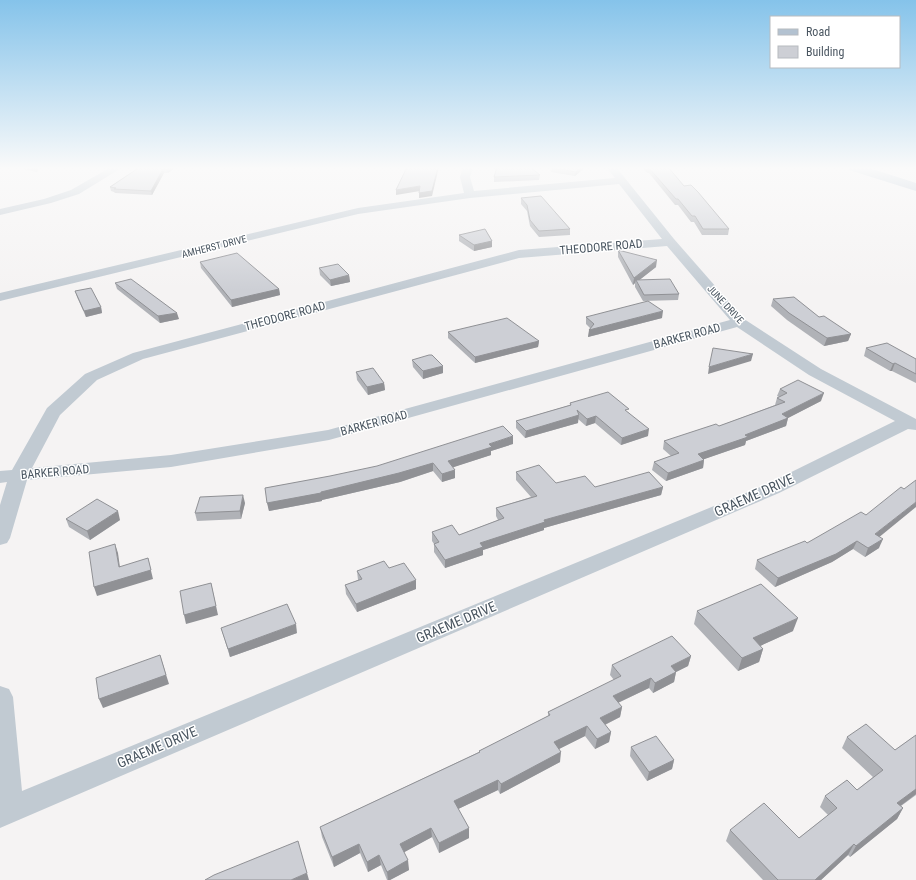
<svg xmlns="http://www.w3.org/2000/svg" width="916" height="880" font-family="'Roboto Condensed',sans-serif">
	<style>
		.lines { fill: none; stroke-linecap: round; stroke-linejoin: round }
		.minor { fill: #c1cad2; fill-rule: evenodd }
		.primary { fill: #b3c2d1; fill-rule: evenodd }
		.wall { fill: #b0b2b7 }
		.shaded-wall { fill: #909195 }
		.building { fill: #cdcfd5; stroke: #909195 }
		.labels { text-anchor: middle; stroke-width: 3; stroke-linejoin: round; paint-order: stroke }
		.far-street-label { font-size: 10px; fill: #4a5661; stroke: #fff }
		.street-label { font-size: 12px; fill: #4a5661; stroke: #fff }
		.near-street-label { font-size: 14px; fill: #4a5661; stroke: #fff }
	</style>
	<rect width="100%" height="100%" fill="#f5f3f3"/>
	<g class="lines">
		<g class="minor">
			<path d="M111,167h12l-44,27 -28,9 -51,12v-6l44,-10 27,-9z"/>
			<path d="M463,167h10l-3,10 4,14 141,-13 -9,-11h10l58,72 70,80 77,50 95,50v11l-8,-1 -129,64 -779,335v-142l9,3 4,8 9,94 743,-306 130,-64 -86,-46 -72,-48 -408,113 -158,27 -144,13 -17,58 -3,5 -7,2v-40l7,-23 -7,1v-12l12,-1 35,-62 38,-34 48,-21 386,-103 143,-11 -43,-55 -149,14 -112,16 -358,87v-8l358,-85 106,-15 -4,-16zM667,246l63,74 -402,110 -157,25 -139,13 28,-53 37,-35 46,-21 376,-101z"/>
		</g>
		<path class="primary" d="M847,167h19l50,16v8l-67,-21z"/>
	</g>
	<g class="wall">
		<path d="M15,167h24l-2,5z"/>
		<path d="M140,167h36l-8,6h-4l-12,22 -37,-2 -1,-1 -3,-1 -1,-4z"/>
		<path d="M552,167h32l-1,2 -8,7 -24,-4 1,-4z"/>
		<path d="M642,167h26l16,19 45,43 -1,6h-26l-8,-13h-3l-13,-17h-3l-26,-32h-2z"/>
		<path d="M540,175l-1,5 -45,2v-5z"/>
		<path d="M521,198l49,31v6l-31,2 -9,-11 -3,-15 -6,-7z"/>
		<path d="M459,235l33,6v6l-18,4 -15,-10z"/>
		<path d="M618,250l38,17 -17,13 40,14 -1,6 -35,1 -8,-14v-4l-2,2 -15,-28z"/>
		<path d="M200,262l79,27 1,6 -48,12 -31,-39z"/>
		<path d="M319,268l30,7 1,7 -19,4 -11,-11z"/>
		<path d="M115,283l64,36 -19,4 -43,-34z"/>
		<path d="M75,291l26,16 1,6 -16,4 -9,-20z"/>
		<path d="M773,299l46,18 32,17 -3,7 -24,5 -37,-26 -16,-14z"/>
		<path d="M586,317l76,1 -74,19 2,-9 -4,-4z"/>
		<path d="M448,332l91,9 -1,6 -63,16 -27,-25z"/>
		<path d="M866,348l50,11v24l-24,-12h-2l-26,-15z"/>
		<path d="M412,360l31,13 -20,6 -10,-12z"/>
		<path d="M356,372l28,11 1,7 -17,5 -11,-15z"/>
		<path d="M780,389l41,12 -33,17 -2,8 -40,15 -1,4 -41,14 -1,9 -37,13 -14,-11 2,-8 17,-6 -8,-7 1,-8 55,-15 56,-21 2,-7 2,-1 -2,-1z"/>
		<path d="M570,403l58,9 20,24 -27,9 -26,-22 -9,3 -8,-7v4l-53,15 -9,-10v-7l54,-16z"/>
		<path d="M513,444l-22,7v4l-38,12 2,11 -13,4 -9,-11 -33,11 -78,18v1l-53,10 -4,-23z"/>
		<path d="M516,472l40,11 39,4h68l-2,8 -117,33v2l-61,20v5l-38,13 -11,-16v-8l-2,-3v-9l27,3 39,-15 -2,-4v-8l35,-11 -15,-17z"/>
		<path d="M245,503l-4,16 -44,2 -2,-8z"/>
		<path d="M66,519l54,1 -30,20 -21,-13z"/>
		<path d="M879,537v11l-14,9 -12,-8 -21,13 -57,25 -20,-18 2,-9 50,-17z"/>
		<path d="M389,568l27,21 -59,23 -11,-18 -1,-9 13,-5 -1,-9z"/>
		<path d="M697,611l96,20 -33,15 3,3 -4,13 -21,9 -44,-47z"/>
		<path d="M221,628l76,5 -67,24z"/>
		<path d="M691,656l-3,10 -12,6 -2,10 -21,11 -4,-5 -31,15 4,4 -2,10 -15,8 6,7 -2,10 -14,7 -10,-13 -26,13 1,13 -60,32 -2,-4 -40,19 11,29 -30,15 -7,-16 -28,15 5,18 -19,10h-3l-6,-15 -13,7 -8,-19 -26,14 -12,-30 -2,-10 159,-75v-1l69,-35v-4l66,-32 -4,-5 2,-10z"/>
		<path d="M916,735v60l-15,11 2,2 -6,11 -47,38 -2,-2 -27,25h-58l-37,-39 4,-11 69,8 29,-23 -8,-8 5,-11 32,-6 16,-13 -31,-29 5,-11 48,13z"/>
		<path d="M631,747l43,13 -2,9 -25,12 -17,-25z"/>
	</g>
	<g class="shaded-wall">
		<path d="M36,167h3l-2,5 -2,-3z"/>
		<path d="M170,167h6l-8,6 -1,-3z"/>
		<path d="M438,167h1l-7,29 -13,2v-5z"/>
		<path d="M581,167h3l-1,2 -8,7 1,-4z"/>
		<path d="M163,169l1,4 -12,22 -1,-4z"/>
		<path d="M420,186v5l-24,4v-5z"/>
		<path d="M492,241v6l-18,4v-6z"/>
		<path d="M657,260l-1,7 -19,15 -1,-2 -1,3 -2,2 1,-7z"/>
		<path d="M349,275l1,7 -19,4 -1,-6z"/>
		<path d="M279,289l1,6 -48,12 -1,-7z"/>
		<path d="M101,307l1,6 -16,4 -2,-6z"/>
		<path d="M663,311l-1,7 -74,19 1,-7z"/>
		<path d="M177,313l2,6 -19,4 -2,-7z"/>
		<path d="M851,334l-3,7 -24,5 3,-8z"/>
		<path d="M539,341l-1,6 -63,16v-6z"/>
		<path d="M753,354l-2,7 -43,13 1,-7z"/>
		<path d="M895,363l-3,8h-2l3,-7z"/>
		<path d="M443,366v7l-20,6v-8z"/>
		<path d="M384,383l1,7 -17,5 -1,-8z"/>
		<path d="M824,393l-3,8 -33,17 -2,8 -40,15 -1,4 -49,17 2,-8 84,-40z"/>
		<path d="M579,415l-1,8 -53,15 1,-7z"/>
		<path d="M596,416l-1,7 -9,3 1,-7z"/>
		<path d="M649,429l-1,7 -27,9 1,-7z"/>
		<path d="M513,436v8l-22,7v4l-43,14v-8l41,-17z"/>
		<path d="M704,460l-1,8 -37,13 2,-8z"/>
		<path d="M433,463v8l-33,11 -78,18v1l-53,10 -2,-8 54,-11z"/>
		<path d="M455,470v8l-13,4v-8z"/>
		<path d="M663,487l-2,8 -117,33v2l-61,20v5l-38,13v-8l35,-17 64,-23z"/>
		<path d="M243,495l2,8 -4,16 -1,-8z"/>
		<path d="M916,502v5l-44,36 3,-9z"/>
		<path d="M118,511l2,9 -30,20 -3,-9z"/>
		<path d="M883,539l-4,9 -14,9 3,-9z"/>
		<path d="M857,541l-4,8 -21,13 -57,25 3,-9z"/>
		<path d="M115,544l3,9 3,22 -2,-8z"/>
		<path d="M148,558l5,21 -56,17 -3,-9z"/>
		<path d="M416,580v9l-59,23 -1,-8z"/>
		<path d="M211,583l7,32 -32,9 -2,-9z"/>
		<path d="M798,618l-5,13 -44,20 4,-13z"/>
		<path d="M296,624l1,9 -67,24 -2,-8z"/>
		<path d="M763,649l-4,13 -21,9 4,-13z"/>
		<path d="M160,655l9,29 -66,24 -4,-9z"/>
		<path d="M691,656l-3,10 -12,6 -2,10 -21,11 2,-10 16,-17z"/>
		<path d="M651,678l-2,10 -38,18 2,-10z"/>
		<path d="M622,707l-2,10 -22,11 2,-10z"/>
		<path d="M587,726l-2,10 -32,16 1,-10z"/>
		<path d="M611,732l-2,10 -14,7 2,-10z"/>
		<path d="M561,752l-1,10 -60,32 1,-10z"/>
		<path d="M674,760l-2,9 -25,12 2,-9z"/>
		<path d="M498,780v10l-44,21v-10z"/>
		<path d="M916,789v5l-25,19 6,-10z"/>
		<path d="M903,808l-6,11 -47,38 6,-11z"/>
		<path d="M431,828l1,9 -31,17 -1,-10z"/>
		<path d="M469,828v10l-30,15v-10z"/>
		<path d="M359,844l1,9 -26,14 -2,-10z"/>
		<path d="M854,844l-6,11 -27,25h-6z"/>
		<path d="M379,855l2,10 -13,7 -1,-10z"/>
		<path d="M408,860l1,10 -19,10h-2l-1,-8z"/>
		<path d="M307,873l2,7h-18z"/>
	</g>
	<g class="building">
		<path d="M29,167h7l-1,2z"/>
		<path d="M140,167h30l-3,3 -4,-1 -12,22 -37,-2 2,-1 -6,-1z"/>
		<path d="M407,167h31l-6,24 -13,2 1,-7 -24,4z"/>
		<path d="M497,167h33l10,8 -46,2z"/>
		<path d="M552,167h29l-5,5 -24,-4z"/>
		<path d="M647,167h21l16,19 7,-1 7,7 31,37h-26l-8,-13h-3l-14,-17h-2l-27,-31z"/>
		<path d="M541,196l29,33 -31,2 -9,-11 -3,-15 -6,-7z"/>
		<path d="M485,229l7,12 -18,4 -15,-10z"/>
		<path d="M618,250l39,10 -23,18z"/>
		<path d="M237,253l42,36 -48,11 -31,-38z"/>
		<path d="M338,264l11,11 -19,5 -11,-12z"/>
		<path d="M131,279l46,34 -19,3 -43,-33z"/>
		<path d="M670,279l9,15 -35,1 -8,-15z"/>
		<path d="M91,288l10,19 -17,4 -9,-20z"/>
		<path d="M794,297l25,20 5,-1 27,18 -24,4 -38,-25 -16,-14z"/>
		<path d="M648,301l15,10 -74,19 5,-6 -8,-7z"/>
		<path d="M507,318l32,23 -64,16 -27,-25z"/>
		<path d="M887,343l29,16v15l-21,-11 -2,1 -27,-16z"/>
		<path d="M713,348l40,6 -44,13z"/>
		<path d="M429,355h3l11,11 -20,5 -11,-11z"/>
		<path d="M373,368l11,15 -17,4 -11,-15z"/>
		<path d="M798,380l26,13 -42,21 6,4 -43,17 3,2 -50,17 6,6 -36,13 -14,-11 25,-9 -15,-12 52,-17 3,2 66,-24 -8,-4 10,-5 -7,-4z"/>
		<path d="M608,392l21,17 -4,1 24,19 -27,9 -26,-22 -9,3 -10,-9 2,5 -53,16 -10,-10 55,-16 -1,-2z"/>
		<path d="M503,426l10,10 -24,8 3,3 -44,14 7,9 -13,4 -9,-11 -34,10 -78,19v1l-54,10 -2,-15 65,-12 47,-10z"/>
		<path d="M539,465l17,18 29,-7 10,11 54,-15 14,15 -119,33 1,2 -65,21 3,4 -38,13 -11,-16 5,-2 -7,-10 20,-7 7,10 45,-17 -8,-10 41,-12 -21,-24z"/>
		<path d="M916,480v22l-41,32 8,5 -15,9 -11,-7 -21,13 -58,24 -21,-18 48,-19 2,2 54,-31 5,3 35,-28 3,2z"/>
		<path d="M243,495l-3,16 -45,2 5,-16z"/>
		<path d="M97,499l21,12 -31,20 -21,-12z"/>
		<path d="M115,544l4,23 29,-9 3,12 -57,17 -5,-35z"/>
		<path d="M384,561l5,7 15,-5 12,17 -60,24 -11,-19 17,-6 -5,-8z"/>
		<path d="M211,583l5,23 -32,9 -4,-24z"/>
		<path d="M761,584l37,34 -45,20 10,11 -21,9 -45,-47z"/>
		<path d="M287,604l9,20 -68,25 -7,-21z"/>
		<path d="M672,636l19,20 -20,10 5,6 -21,11 -4,-5 -38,18 9,11 -22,11 11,14 -14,7 -10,-13 -33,16 7,10 -60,32 -3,-4 -44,21 15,27 -30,15 -8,-15 -31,16 8,16 -21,12 -8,-17 -12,7 -8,-18 -27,13 -12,-30 160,-75 -1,-1 71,-36 -2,-3 73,-36 -9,-11z"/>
		<path d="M160,655l6,20 -67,24 -3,-21z"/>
		<path d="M866,724l29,26 21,-15v54l-19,14 6,5 -47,38 -2,-2 -39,36h-37l-48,-50 34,-27 35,35 38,-30 -12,-12 22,-16 10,10 26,-20 -36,-33z"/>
		<path d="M656,736l18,24 -25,12 -18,-25z"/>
		<path d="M298,841l9,32 -16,7h-86l9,-5z"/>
	</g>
	<linearGradient id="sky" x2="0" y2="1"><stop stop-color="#85c3ea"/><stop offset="0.58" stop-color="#fafafa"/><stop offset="1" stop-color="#fafafa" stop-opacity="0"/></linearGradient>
	<rect width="916" height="290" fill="url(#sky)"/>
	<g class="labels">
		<g class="far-street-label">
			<text transform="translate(214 246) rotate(-14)" y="4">AMHERST DRIVE</text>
			<text transform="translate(726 304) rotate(47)" y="4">JUNE DRIVE</text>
		</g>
		<g class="street-label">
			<text transform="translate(601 247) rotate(-5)" y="4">THEODORE ROAD</text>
			<text transform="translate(285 316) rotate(-15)" y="4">THEODORE ROAD</text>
			<text transform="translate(687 336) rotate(-15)" y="4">BARKER ROAD</text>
			<text transform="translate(374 423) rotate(-15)" y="4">BARKER ROAD</text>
			<text transform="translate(55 472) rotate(-5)" y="4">BARKER ROAD</text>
		</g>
		<g class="near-street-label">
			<text transform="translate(754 495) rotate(-24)" y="5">GRAEME DRIVE</text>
			<text transform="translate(456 622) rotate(-23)" y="5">GRAEME DRIVE</text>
			<text transform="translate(157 747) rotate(-23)" y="5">GRAEME DRIVE</text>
		</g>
	</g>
	<rect x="770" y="16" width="130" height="52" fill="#ffffff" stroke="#b7bbc0"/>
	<rect x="778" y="29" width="20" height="6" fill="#b3c2d1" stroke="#b7bbc0"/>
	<text x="806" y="36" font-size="12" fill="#4a5661">Road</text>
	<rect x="778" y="46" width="20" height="12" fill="#cdcfd5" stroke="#b7bbc0"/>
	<text x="806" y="56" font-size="12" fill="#4a5661">Building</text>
</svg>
